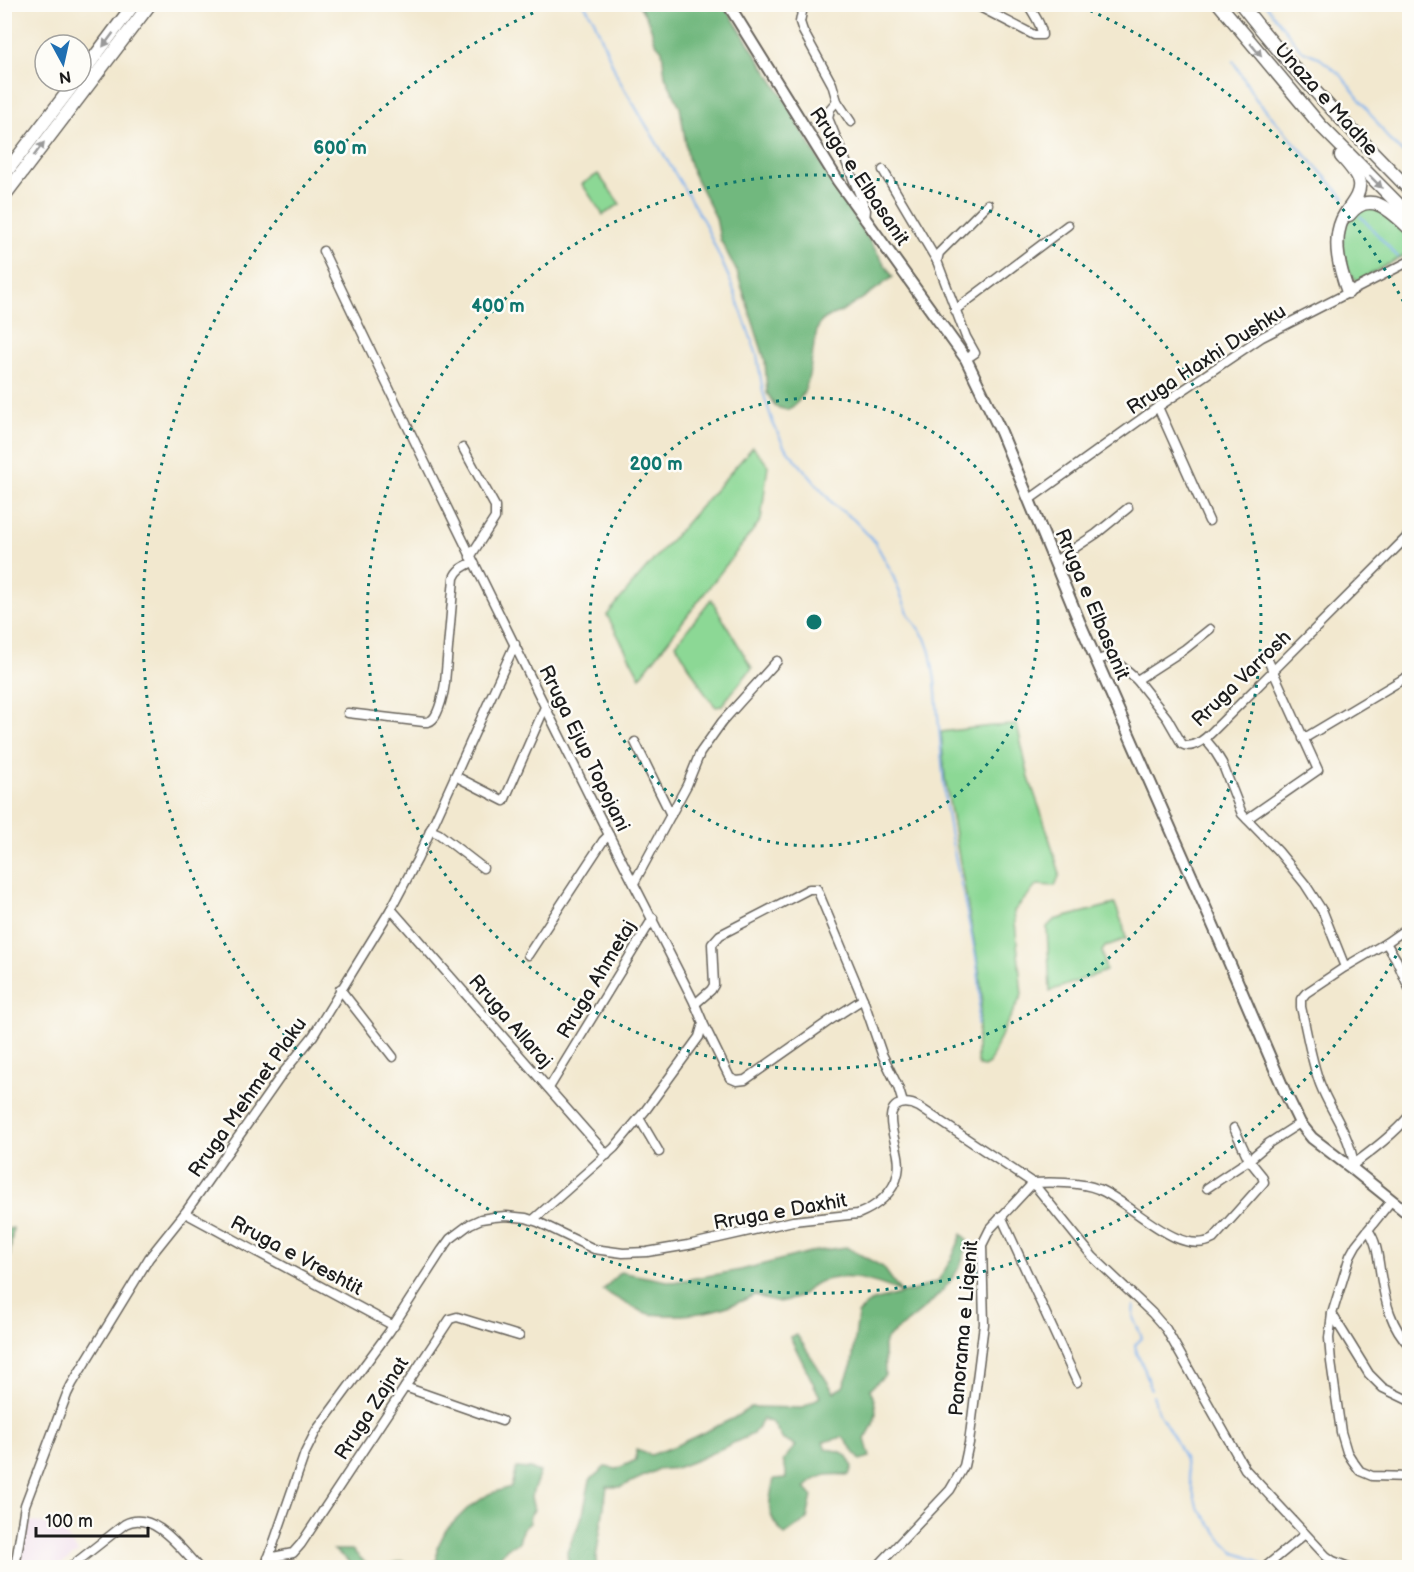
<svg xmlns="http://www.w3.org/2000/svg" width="1414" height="1572" font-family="'Balsamiq Sans',sans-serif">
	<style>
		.built { fill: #ecd1ea }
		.green { fill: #8cd895; stroke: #547a58; stroke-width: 1.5 }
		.forest { fill: #71b87e; stroke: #466a4d; stroke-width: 1.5 }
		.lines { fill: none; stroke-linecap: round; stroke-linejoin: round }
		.stream { stroke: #82b3ed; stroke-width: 2 }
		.minor-casing { stroke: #67635b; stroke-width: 11 }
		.major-casing { stroke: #67635b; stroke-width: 14 }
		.highway-casing { stroke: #67635b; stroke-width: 15 }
		.minor { stroke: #fff; stroke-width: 8 }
		.major { stroke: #fff; stroke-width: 10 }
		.highway { stroke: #fff; stroke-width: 12 }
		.oneway { fill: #999 }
		.ring { fill: none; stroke: #0f766e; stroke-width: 3; stroke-dasharray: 3 6 }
		.labels { text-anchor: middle; stroke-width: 5; stroke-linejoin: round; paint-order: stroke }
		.street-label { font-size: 20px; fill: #1c1c1c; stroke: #fdfcf7 }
		.centre { fill: #0f766e; stroke: #fdfcf7; stroke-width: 3 }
		.ring-label { font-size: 18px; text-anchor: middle; font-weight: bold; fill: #0f766e; stroke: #fdfcf7; stroke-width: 5; stroke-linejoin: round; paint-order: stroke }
	</style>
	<rect width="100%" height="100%" fill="#fdfcf7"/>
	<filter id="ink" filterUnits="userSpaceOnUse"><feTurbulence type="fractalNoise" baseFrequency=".0167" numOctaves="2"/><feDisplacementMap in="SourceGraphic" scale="12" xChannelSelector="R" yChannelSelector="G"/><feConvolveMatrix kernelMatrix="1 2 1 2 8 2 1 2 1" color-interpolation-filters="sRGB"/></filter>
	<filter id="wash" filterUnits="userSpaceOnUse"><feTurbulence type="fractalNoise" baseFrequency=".008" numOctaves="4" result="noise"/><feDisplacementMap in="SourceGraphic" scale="24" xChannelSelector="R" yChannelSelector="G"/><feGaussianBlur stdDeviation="1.35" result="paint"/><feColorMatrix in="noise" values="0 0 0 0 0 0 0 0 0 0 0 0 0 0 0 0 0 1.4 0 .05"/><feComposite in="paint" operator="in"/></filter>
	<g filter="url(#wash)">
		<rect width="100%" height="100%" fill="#f2e8cf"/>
		<path class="built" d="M29,1521l30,6 19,25 -21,15 -38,1z"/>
		<g class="green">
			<path d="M598,174l22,30 -17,11 -21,-31z"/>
			<path d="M1366,207l20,5 23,24v17l-51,28c-16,-9 -20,-49 -8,-63 4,-5 11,-8 16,-11z"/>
			<path d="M753,447l15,18 -7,55 -121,157 -33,-62 29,-35z"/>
			<path d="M711,599l41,69 -31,38 -5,1 -10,-12 -30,-51z"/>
			<path d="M1017,725l12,53 15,43 16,53 -5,12 -18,-1 -23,26 8,84 -18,34 -15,35 -5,3 -5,-1 -2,-6v-18l5,-46 -3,-27 -34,-190 -4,-47 50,-6z"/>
			<path d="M1115,904l8,21 3,14 -20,7 -4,5 4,20 -56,20 -3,-64 7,-7z"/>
		</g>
		<g class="forest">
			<path d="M639,5h85l56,87 52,91 61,94c-16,11 -33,25 -51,34 -7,4 -19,6 -23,14 -11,26 -3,71 -32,85l-11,-3 -9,-14 -2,-33 -28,-88 -17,-33 -4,-21 -23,-45 -5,-15 -8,-51 -15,-31 -3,-26 -7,-8 -6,-20z"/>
			<path d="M13,1228l-3,26 -5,22v-43l3,-4z"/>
			<path d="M962,1234l5,5c-2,9 -3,20 -7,27 -17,32 -47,51 -74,73l-2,7 1,29 -15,14c9,21 8,30 -5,50l5,18 -10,3 -17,-23 -20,5 3,7c15,2 21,2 26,18l-3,8c-19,-1 -30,-2 -44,13l7,8 -5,23 -22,16c-20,-19 -17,-31 -11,-56l12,-1v-7l-3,-10 7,-9 6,-6 -13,-6 -10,-17 -10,-4 -10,15 -56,26 -21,8 -19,2 -36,17h-14l-11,71 1,9h-28l-2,-15 16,-38 7,-34 15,-13 12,2 19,-9v-10l15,5 22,-8 61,-29 17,-11 51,1 18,-11 -30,-60 7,-2 37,57 9,-5 9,-23 6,-50 12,-12 45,-12 23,-9 13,-21z"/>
			<path d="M846,1247l37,20 18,25c-26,-11 -59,-22 -86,-8 -6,3 -10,9 -15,12 -5,3 -17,6 -23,6 -7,0 -15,-5 -22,-7 -29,14 -59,22 -92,20 -4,-1 -10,0 -14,-1 -14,-4 -33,-16 -46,-24l17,-18 53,10 68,-12 69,-18z"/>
			<path d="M516,1468l14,1 10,3 -9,25 3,13 -5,7 1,6 -8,7 -3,13 -12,5 -14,19h-112l21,-6 21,6 14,-7v-12l9,-18 21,-21 22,-15 22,-7z"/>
			<path d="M334,1550h18l16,15 10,2h-25l-7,-8z"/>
		</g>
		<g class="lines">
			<g class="stream">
				<path d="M584,4l10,16 24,58 86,144 26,58 27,75 6,37 10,31 11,23 51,60 18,13 22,23 16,29 18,44 16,23 5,14 5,28 10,120 6,37 25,120 3,24 1,14 -3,30"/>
				<path d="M1265,4l36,46 17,7 23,18 35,46 13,19 21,19"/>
				<path d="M1233,61l22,37 89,100"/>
				<path d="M1360,216l38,41"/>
				<path d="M1134,1305c-3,19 3,17 8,33l-7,7c2,15 14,26 14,41l2,3"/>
				<path d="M1153,1395l5,17 17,27 9,19 13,48 27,36 11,11 21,7 5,4"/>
			</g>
		</g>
	</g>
	<g filter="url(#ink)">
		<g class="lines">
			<defs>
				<g id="minor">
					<path d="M801,4l2,3 -3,15 3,9 29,53 5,17 14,21"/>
					<path d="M974,4l60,31h8c0,-11 -9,-21 -14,-31"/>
					<path d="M837,101l-7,8 -2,9 38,92 -1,10"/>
					<path d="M883,170l54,91"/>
					<path d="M323,251c82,172 166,343 251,514 39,80 81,159 121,239l8,19 -4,14 -54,74 -31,37 -81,72"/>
					<path d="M955,310l113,-85"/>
					<path d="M966,359l9,-6 -9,-16 -29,-76 2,-8 49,-49"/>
					<path d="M1158,407l51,114"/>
					<path d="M463,448l32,58v12l-25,39"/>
					<path d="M1030,499l128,-92 104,-70 148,-76"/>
					<path d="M1055,561l41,-27 32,-26"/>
					<path d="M1097,660l10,-3 6,2 24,21 30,38 15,26c10,6 23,-5 30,-12l198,-198"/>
					<path d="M1137,680l48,-31 25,-20"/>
					<path d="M348,713l76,9c4,0 6,0 9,-3 6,-6 11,-27 12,-36l9,-105c3,-9 11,-12 19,-16"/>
					<path d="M1205,739l9,11 8,13 20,51 36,37 27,33 18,28 22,55"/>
					<path d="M1303,739l107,-64"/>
					<path d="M635,742l36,73"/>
					<path d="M455,776l49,25 41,-94"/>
					<path d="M1247,819l71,-49 -51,-112"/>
					<path d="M430,830l9,4 44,34"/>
					<path d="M634,883l53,-98 13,-32 22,-31 55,-61"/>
					<path d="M391,909l216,246"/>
					<path d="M1386,943l10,16 14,31"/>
					<path d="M528,955l75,-114 6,-6"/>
					<path d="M340,989l53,68"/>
					<path d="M695,1004l16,-14 3,-5 -2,-41 8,-9 89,-46h8l46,110 19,55 16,33 5,16"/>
					<path d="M703,1023l27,55 7,3 8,-1 84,-59 34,-22"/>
					<path d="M549,1088l104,-170"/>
					<path d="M639,1118l20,34"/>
					<path d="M1354,1164c20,-15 40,-30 56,-49"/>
					<path d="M1354,1170c-1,-32 -23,-57 -34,-86 -9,-24 -13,-51 -19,-77v-8l5,-6 39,-26 41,-24 24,-17"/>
					<path d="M1207,1188l42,-28 20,-17 31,-20"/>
					<path d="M1391,1201l-35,44 -6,11 -18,58 -3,24 2,24 10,70 6,20 5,8 8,11 12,5 38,1"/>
					<path d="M185,1213l209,113"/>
					<path d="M1001,1216l76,166"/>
					<path d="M1368,1230c10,13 10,30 13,46 4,25 10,51 29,70"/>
					<path d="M1332,1314l37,60 14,14 27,13"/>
					<path d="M405,1387l97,34"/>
					<path d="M268,1558l25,-5 8,-9 149,-225 7,-2 62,19"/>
					<path d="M15,1568l10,-63 42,-111 5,-10 77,-126 36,-45 98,-140 30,-37 78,-127 26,-49 98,-216"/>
					<path d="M69,1568l56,-44c28,-15 56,25 74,44"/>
					<path d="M265,1568l40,-115 11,-22 73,-99 53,-82 8,-11 20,-15 11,-5 13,-2 12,-1 20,2 12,4 56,27 29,4 24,-1 41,-7 105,-24 65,-7c18,-7 36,-21 40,-41 4,-19 -8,-37 -7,-56 1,-16 17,-16 28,-10l114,76 60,74 59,56 14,16 79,140 81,87 7,5 18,7"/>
					<path d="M876,1568l74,-78 14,-24 5,-23 15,-119 -2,-79 8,-16 43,-46c17,-1 48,-1 65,6 32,12 80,69 115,50l51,-57 -2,-6 -13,-16 -15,-32"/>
					<path d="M1264,1568l41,-34"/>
				</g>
				<path id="major" d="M728,4l110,177 128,178 35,73 78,189 138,313 67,156 16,33 12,15 42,32 56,45"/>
				<g id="highway">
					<path d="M1219,4l101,121 90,91"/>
					<path d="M1241,4c51,66 110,126 169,186"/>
					<path d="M81,75l53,-71"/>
					<path d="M1341,156c6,7 17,18 18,27 2,14 -12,25 -17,37 -10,23 -2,50 6,72"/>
					<path d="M4,175l72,-94"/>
					<path d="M4,196l146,-192"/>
					<path d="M1349,215c21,-27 43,-3 61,14"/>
				</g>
			</defs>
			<use href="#minor" class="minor-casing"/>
			<use href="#major" class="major-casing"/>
			<use href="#highway" class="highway-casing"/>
			<use href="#minor" class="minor"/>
			<use href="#major" class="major"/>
			<use href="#highway" class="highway"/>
		</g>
		<defs><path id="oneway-solid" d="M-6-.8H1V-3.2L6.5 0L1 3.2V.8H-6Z" transform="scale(1.5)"/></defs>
		<g class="oneway">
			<use href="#oneway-solid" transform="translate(108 40) rotate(127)"/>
			<use href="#oneway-solid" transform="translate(1256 50) rotate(50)"/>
			<use href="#oneway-solid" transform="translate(39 149) rotate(-53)"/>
			<use href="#oneway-solid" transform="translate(1376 182) rotate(45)"/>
		</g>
	</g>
	<g class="ring">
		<circle cx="814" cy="622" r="224"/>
		<circle cx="814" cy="622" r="447"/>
		<path d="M1409 932A671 671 0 1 1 546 7M1082 7A671 671 0 0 1 1409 312"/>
	</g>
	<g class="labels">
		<g class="street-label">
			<text transform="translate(1327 99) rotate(48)" y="7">Unaza e Madhe</text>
			<text transform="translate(860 176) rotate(56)" y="7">Rruga e Elbasanit</text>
			<text transform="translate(1206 359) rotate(-33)" y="7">Rruga Haxhi Dushku</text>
			<text transform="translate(1093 604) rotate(67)" y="7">Rruga e Elbasanit</text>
			<text transform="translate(1241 678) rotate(-44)" y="7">Rruga Varrosh</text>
			<text transform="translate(585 748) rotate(64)" y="7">Rruga Ejup Topojani</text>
			<text transform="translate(596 979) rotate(-59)" y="7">Rruga Ahmetaj</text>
			<text transform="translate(511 1021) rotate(49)" y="7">Rruga Allaraj</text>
			<text transform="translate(247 1097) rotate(-55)" y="7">Rruga Mehmet Plaku</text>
			<text transform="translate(780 1211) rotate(-10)" y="7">Rruga e Daxhit</text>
			<text transform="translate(297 1255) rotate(28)" y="7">Rruga e Vreshtit</text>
			<text transform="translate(963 1328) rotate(-85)" y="7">Panorama e Liqenit</text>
			<text transform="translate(371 1408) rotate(-57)" y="7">Rruga Zajnat</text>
		</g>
	</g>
	<circle cx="814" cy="622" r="9" class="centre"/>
	<g class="ring-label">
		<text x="340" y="154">600 m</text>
		<text x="498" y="312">400 m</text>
		<text x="656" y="470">200 m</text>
	</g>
	<rect width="1414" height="1572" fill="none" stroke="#fdfcf7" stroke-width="24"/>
	<g transform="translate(63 63) rotate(172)"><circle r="28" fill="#fdfcf7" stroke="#a3a29f" stroke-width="1.5"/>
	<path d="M0-4.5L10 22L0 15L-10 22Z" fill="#1f6fb2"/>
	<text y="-9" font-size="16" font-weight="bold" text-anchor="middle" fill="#1c1c1c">N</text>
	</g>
	<path d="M36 1527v9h112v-9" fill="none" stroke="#1c1c1c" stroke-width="3"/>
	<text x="45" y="1527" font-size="18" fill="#1c1c1c" stroke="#fdfcf7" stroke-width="4.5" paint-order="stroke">100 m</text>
</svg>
